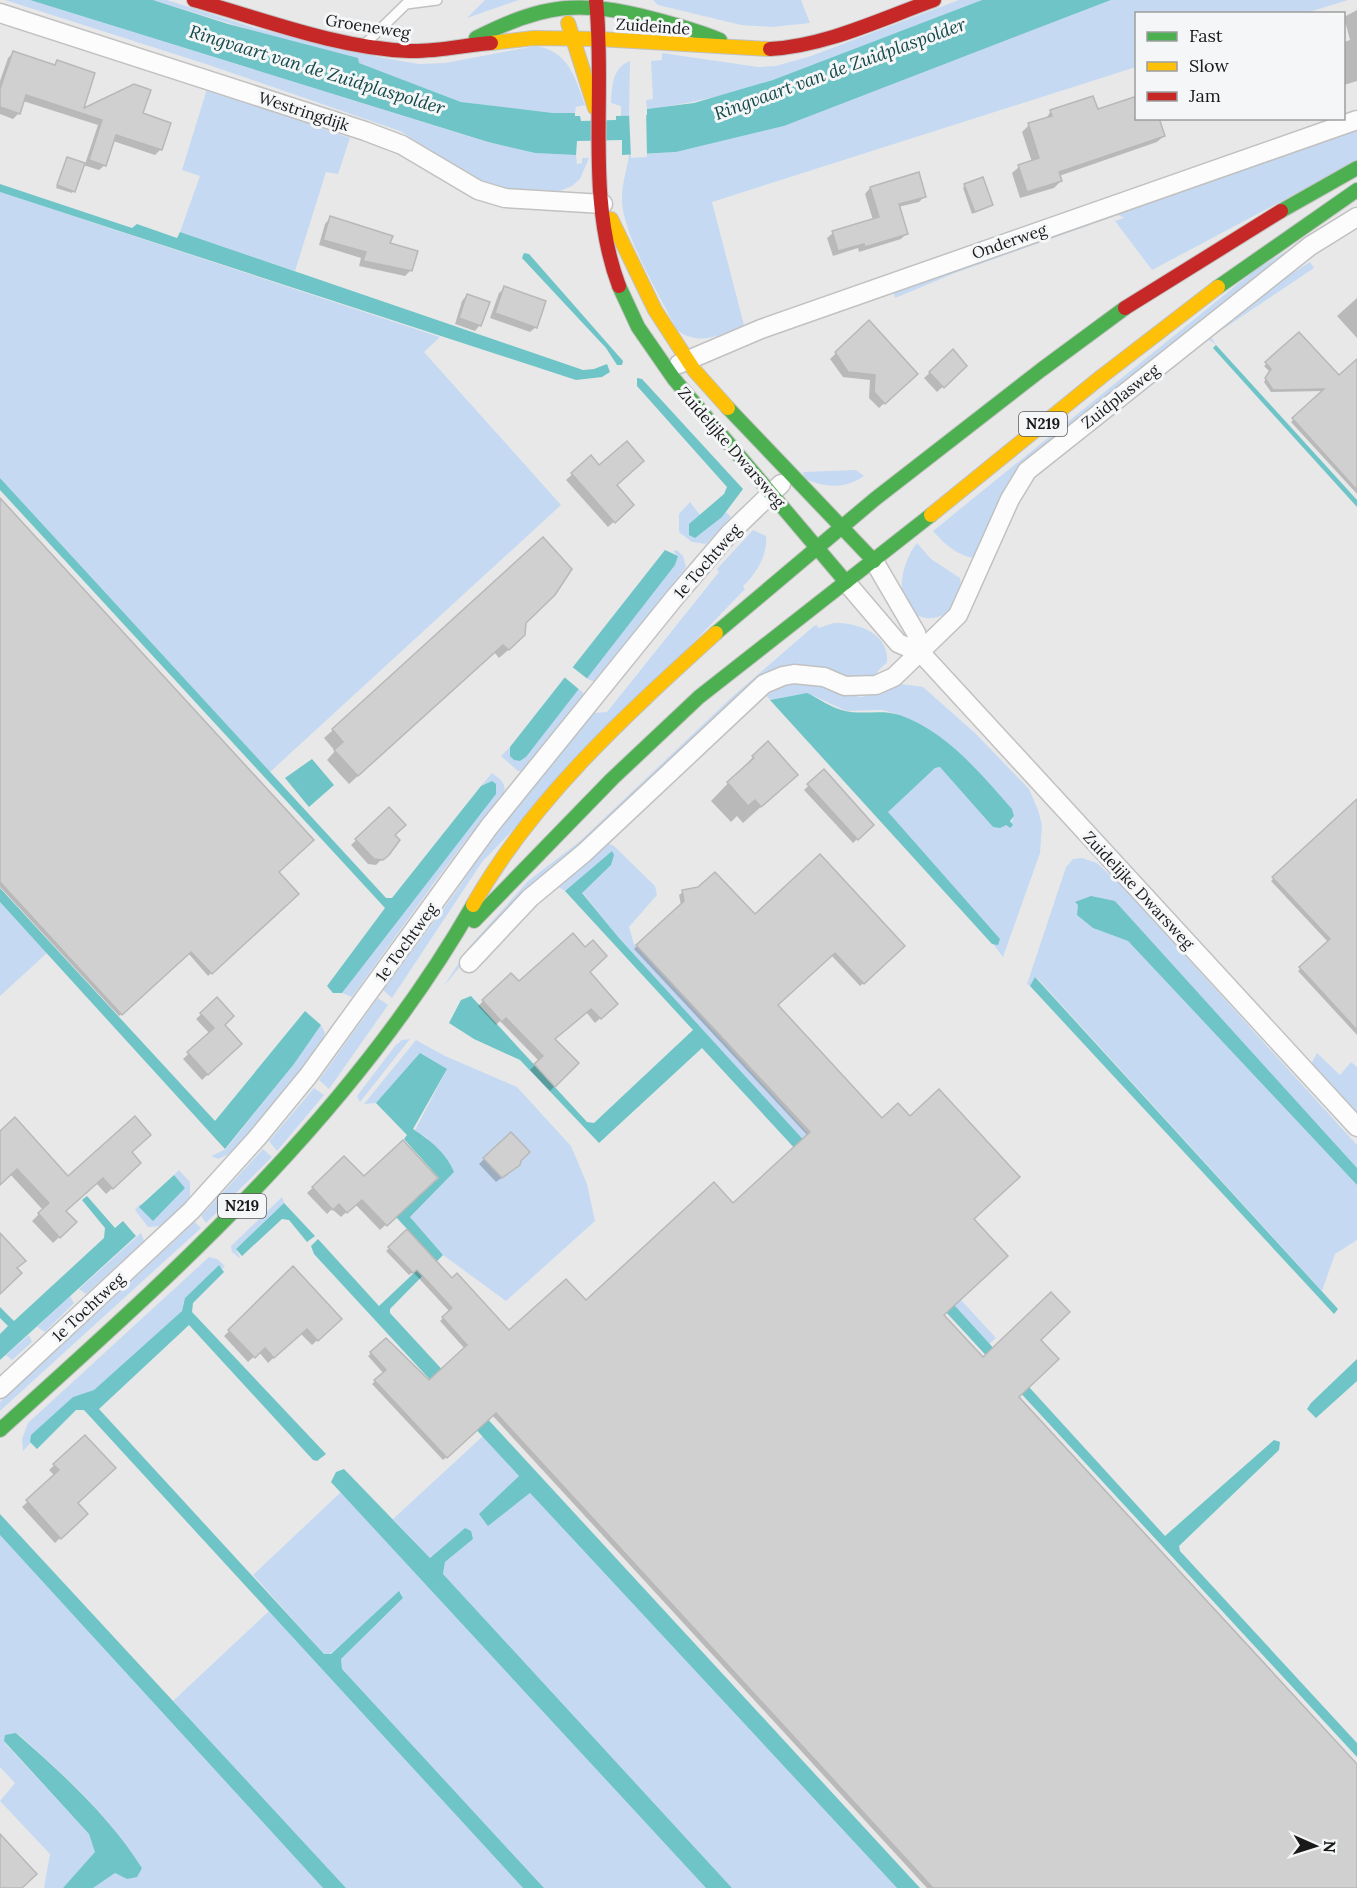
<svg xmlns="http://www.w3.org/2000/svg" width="1357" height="1888" font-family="Lora,serif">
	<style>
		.green { fill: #c5daf2 }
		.water { fill: #6ec4c6 }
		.pier { fill: #e8e8e9 }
		.shadow { fill: #0003 }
		.building { fill: #d0d0d1; stroke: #b8b8b8; stroke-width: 1.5 }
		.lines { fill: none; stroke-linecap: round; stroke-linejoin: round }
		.lane-casing { stroke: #c1c1c1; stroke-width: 12 }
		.street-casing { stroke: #c1c1c1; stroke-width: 21 }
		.fast-casing { stroke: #c1c1c1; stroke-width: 16 }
		.slow-casing { stroke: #c1c1c1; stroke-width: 16 }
		.jam-casing { stroke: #c1c1c1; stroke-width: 16 }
		.lane { stroke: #fcfcfc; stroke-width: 9 }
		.street { stroke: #fcfcfc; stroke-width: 18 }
		.fast { stroke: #4caf50; stroke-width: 14 }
		.slow { stroke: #ffc107; stroke-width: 14 }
		.jam { stroke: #c62828; stroke-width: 14 }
		.labels { text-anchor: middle; stroke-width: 6; stroke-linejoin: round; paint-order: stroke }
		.shield { fill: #f4f6f7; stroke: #5b5b5c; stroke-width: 1.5 }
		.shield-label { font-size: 15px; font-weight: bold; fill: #19191a }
		.street-label { font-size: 16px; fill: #19191a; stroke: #f4f6f7 }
		.water-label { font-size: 18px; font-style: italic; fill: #134849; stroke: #f4f6f7 }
	</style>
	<rect width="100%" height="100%" fill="#e8e8e9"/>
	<g class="green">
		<path d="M5,0h25l457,142 48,11 41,2 1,9 5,-1v-5h7l-9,21 -8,7 -17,7 -50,-3 -26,-9 -79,-50 -191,-66z"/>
		<path d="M153,0h14l88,28 123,29 41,7 26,-1 90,-17c33,4 40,31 50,59l-9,2 -1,6h-22l-92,-11 -102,-39z"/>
		<path d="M485,0h34l-52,18z"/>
		<path d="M653,0h148l9,23 -38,4 -31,-2 -83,-20z"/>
		<path d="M959,0h23c-109,42 -219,96 -335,109l-1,-9 7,-1 -2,-38 11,-1v-7l96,14 18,-1 35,-10z"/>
		<path d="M1111,0h237l-42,13 -170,1v53l-424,135 32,123c-23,10 -45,22 -67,5 -16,-32 -57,-100 -55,-133 0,-14 5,-28 7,-42l47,-3 108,-26z"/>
		<path d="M630,61l-1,54 -8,1v-10l-10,-3c1,-17 1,-35 19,-42z"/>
		<path d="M207,89l143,49 -12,36 -12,-2 -31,99 -115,-39 20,-56 -18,-6z"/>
		<path d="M1357,126v35l-205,109 -37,-49 9,-3 -6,-3 -163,58 -60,25 -2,-8z"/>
		<path d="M0,192l440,145 -16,15 137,153 -291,267 -270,-294z"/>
		<path d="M1290,249l-267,216 -20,27 -27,66c-17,-1 -33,-15 -43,-27l322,-261z"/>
		<path d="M1310,262l4,6 -103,69 5,8 -9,-7 67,-53z"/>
		<path d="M856,470l8,6c-19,13 -38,12 -59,3l-2,-7z"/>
		<path d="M690,502l10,13 -11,9 33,-7 4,-5 5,5 -25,27 -14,-2 -13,-10v-18z"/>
		<path d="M753,530l13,6c2,19 -10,38 -23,50l2,3 -263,273 -90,136 -9,-8 72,-97 35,-52 104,-128 13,-1 112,-140 -2,-3z"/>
		<path d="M917,543l14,16 29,19c5,23 -17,48 -41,38 -28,-12 -17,-55 -2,-73z"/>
		<path d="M677,550l6,6 3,11 -89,115 -11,-3 89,-114 3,-9 -5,-5z"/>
		<path d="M834,623c22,-1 56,10 53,39l-10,10 1,3c-43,11 -64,-25 -111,-2l-189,176 -55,43 -80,95 27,-41 58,-65 51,-39 154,-146 81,-70 3,-1 1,3z"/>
		<path d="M792,682h22l28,12 20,3 39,-13 22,3 52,46 54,56 9,21 4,15 -2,28 -37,104 -71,-93 -45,-52 48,-44 6,-1 52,60 13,-2 3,3 5,-12 -2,-7 -67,-68 -44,-26 -19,-5 -36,1 -34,-16h-16l-26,5 -4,-5z"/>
		<path d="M579,688l7,9 -61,74h-7l-17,-15 9,-9 4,13 6,1 6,-4z"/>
		<path d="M492,773c8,6 15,10 12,22 -6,18 -29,34 -41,49 -38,50 -74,102 -111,153l-10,-4 62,-82 88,-130 -11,5z"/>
		<path d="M608,844l5,1 42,41 2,9 -28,32 5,17 362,394 -7,6 -370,-406 -37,-46 29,-27 1,-14 -47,40 -6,-4z"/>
		<path d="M1082,858l15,5 23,21 237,261v23l-242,-267 -39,1 17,26 35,13 229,244v55l-22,14 -13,37 -284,-312 -3,-2 -5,9 -3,-2 39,-117 7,-8z"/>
		<path d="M0,902l47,51 -47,43z"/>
		<path d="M378,998l10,7 -59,84 -10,-9z"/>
		<path d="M321,1025l4,8 -5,14c-21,27 -72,102 -102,112l-7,-3 15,-7 68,-85z"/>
		<path d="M410,1039l-50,63 -3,-6 38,-50 7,-6z"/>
		<path d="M416,1040l29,16 72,31 54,59 16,38 8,37 -89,80 -63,-46 -33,-38 44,-45 -27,-34 -12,-8 32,-61 -63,26 -8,8 -12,1z"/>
		<path d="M1317,1053l23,22 11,-13 6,5v46l-46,-49z"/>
		<path d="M314,1088l10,7 -47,56 -8,-10z"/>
		<path d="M263,1149l9,8 -66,66 -5,-7z"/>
		<path d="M179,1170l11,12v17l-28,27 -14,1 -13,-17 4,-5 46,-17 -11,-13z"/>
		<path d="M282,1197l2,6 -48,46 5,10 -9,-7 -1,-6z"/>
		<path d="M195,1222l6,6 -201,183v-9z"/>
		<path d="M141,1233l3,8 -58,53 -7,-5z"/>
		<path d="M209,1257l8,2 8,7 -3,3 -3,-4 -34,33 -3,13 -88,79 -21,7 -50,54 -1,-12 6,-16z"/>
		<path d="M70,1296l4,7 -29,29 -8,-5z"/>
		<path d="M29,1335l3,7 -20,18 -6,-5z"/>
		<path d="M483,1436l36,40 -39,38 8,11 42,-32 367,395h-165l-289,-314 2,-12 28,-23 -8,-11 -35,30 -37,-39z"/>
		<path d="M341,1492l365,396h-162l-202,-219 -1,-10 62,-61 -3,-6 -70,62h-6l-71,-79z"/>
		<path d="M0,1535l323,353h-230l22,-15 12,6 15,-11c-32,-52 -80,-95 -125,-135l-13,9 85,92 7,18 -33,36h-19l6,-34 -50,-53 15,-18 -15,-16z"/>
		<path d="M269,1611l254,277h-177l-173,-187z"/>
	</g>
	<g class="water">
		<path d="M30,0h123l75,24 130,34 1,5 102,39 92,11h22v3h5l1,5 35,-1v-4l31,-1v-6l47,-6 79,-23 209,-80h129l-327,126 -108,26 -54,3v-15l-45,1 -1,14 -41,-2 -47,-11z"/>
		<path d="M0,184l132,44 5,-4 40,14 3,-6 403,138 11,-1 13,-5 3,8 -8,5 -26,3 -576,-188z"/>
		<path d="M524,253l5,1 94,107 -1,4h-5l-11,-17 -84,-90z"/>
		<path d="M1216,345l141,155v7l-144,-159z"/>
		<path d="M637,378l5,1 101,110 -21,28 -27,21 -6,-3v-11l35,-30 3,-7 -90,-101z"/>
		<path d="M0,478l386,420h6l89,-112 11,-5 4,3v10l-154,199h-9l-6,-7 58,-78 -385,-418z"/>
		<path d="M665,550l13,6 -3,9 -149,192 -6,4 -6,-1 -4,-4v-9z"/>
		<path d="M807,693c13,6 24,15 38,18 18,4 36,-2 55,4 47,17 80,58 112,94l2,7 -4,5 3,4 -3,3 -4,-3 -6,3 -7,-1 -53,-60 -5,1 -47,44 112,127 -2,6 -6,-1 -222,-244z"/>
		<path d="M312,759l22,26 -25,22 -24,-29z"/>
		<path d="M612,851l2,4 -3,10 -29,28 37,45 546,598 109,-96 6,2 -1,8 -100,96 1,5 177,192v14l-655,-709 -103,95 -79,-83 -46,-21 -25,-16 12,-23 10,-4 116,126 7,1 99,-93 -128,-139z"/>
		<path d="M0,888l215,233 90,-110 16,14 -27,39 -69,85 -225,-247z"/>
		<path d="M1091,896l24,5 242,267v17l-229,-244 -35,-13 -16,-13 1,-10 -3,-3z"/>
		<path d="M1035,977l303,332 -4,5 -304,-328z"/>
		<path d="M420,1053l27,16 -34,60c16,10 34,25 41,43l-44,45 33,38 -53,54v4l530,575h-23l-367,-395 -42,33 -9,-12 40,-38 -205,-222 -3,-8 7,-7 61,67 53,-50 -36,-39 43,-39 -35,-39 3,-4 -31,-32z"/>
		<path d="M174,1175l11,13 -32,33 -14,-14z"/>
		<path d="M87,1196l28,32 8,-7 13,15 -136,124v-26l8,-8 -8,-8v-11l14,14 90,-83 1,-10 -23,-28z"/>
		<path d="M284,1203l31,33 -8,6 -18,-22 -7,-1 -40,37 -6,-7z"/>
		<path d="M219,1265l5,7 -31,31 -1,9 134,142 -9,7 -4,-1 -124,-135 -90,84 225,245h7l68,-63 4,7 -62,61 1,10 202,219h-21l-439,-478h-8l-39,39 -7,-7 1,-7 42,-38 21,-7 88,-79 3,-13z"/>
		<path d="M1357,1359v22l-41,37 -9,-9 4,-6z"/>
		<path d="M344,1469l86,89 35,-30 6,3 2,8 -28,23 -2,12 289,314h-26l-375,-406 5,-10z"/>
		<path d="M0,1514l346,374h-23l-323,-353z"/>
		<path d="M16,1733c46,40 94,84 126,135l-5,9 -10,2 -12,-6 -22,15h-30l32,-36 -6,-18 -85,-93 1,-6z"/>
	</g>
	<g class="pier">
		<path d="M646,106l1,51 -16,1 -2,-46h15z"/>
		<path d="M571,666l18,14 -8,11 -18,-15z"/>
	</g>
	<g class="shadow">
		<path d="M1357,10v71l-13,4v-43l6,-2 -6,-23z"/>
		<path d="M13,53l40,13 4,-4 24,49 60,3 20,35 -6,6 -42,-14 -8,24 -6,5 -16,-5 -11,28 -16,-5 11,-30 18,6 13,-39 -75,-24 -4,12 -6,6 -13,-5v-33l8,-23z"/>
		<path d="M1051,111h46l39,7 28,18 -7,6 -98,34 2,5 -7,7 -34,10 -8,-25 7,-6 13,-5 -10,-30 7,-7 16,-5z"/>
		<path d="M965,185l27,20 -20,9 -9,-26z"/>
		<path d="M870,188l55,8 -6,6 -21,5 9,26 -6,6 -42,13 -1,-4 -25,8 -6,-18 6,-5 40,-13 -8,-26z"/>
		<path d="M330,218l81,52 -6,6 -46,-10 2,-8 -42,-13 6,-21z"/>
		<path d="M505,288l31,39 -6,5 -40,-14 9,-25z"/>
		<path d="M467,295l13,30 -5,6 -20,-7 7,-23z"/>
		<path d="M1357,298v40l-20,-22z"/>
		<path d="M869,322l47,52 -37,34 -10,-10 1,-18 -27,-3 -13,-18z"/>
		<path d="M1299,334l40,44 18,-17v133l-66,-72 33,-31 -53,1 -7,-10 6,-10 -6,-6z"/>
		<path d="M953,352l12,14 -28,26 -13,-14z"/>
		<path d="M591,457l41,48 -24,22 -42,-47z"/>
		<path d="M0,500l277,372 20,22 -89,82 -20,-23 -69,63 -119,-129z"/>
		<path d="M525,623l-10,21 -16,14 -5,-6 -145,132 -22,-24 8,-9 -11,-13 9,-8z"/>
		<path d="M753,757l43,18 -53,48 -6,-7 -6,6 -20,-21z"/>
		<path d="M824,771l48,54 -19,18 -49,-53z"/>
		<path d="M1357,801v234l-59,-64 30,-29 -57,-61z"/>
		<path d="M389,809l4,26 -11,24 -6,6 -8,-1 -17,-19z"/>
		<path d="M683,892l72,24 148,30 -43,40 -29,-31 -55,50 196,214 -30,96 41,44 56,-19 -22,57 340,369v122h-430l-435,-473 -49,45 -71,-76 12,-10 -16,-18 18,-16 43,42 36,-33 -25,-28 10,-9 -37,-40 -4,3 -23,-24 21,-20 45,49 57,53 76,-31 148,-97 75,-69 -174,-187 47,-44 -2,-10z"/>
		<path d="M588,972l28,32 -21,19 -9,-11 -32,28 23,23 -27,28 -20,-21 9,-9 -39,-40 -4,4 -18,-19 33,-31 8,8z"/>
		<path d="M217,999l6,26 17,19 -38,36 -19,-21 27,-25 -14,-15z"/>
		<path d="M0,1133l68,45 62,-25 3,17 -27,24 -10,-11 -31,28 10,11 -22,21 -21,-22 11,-11 -33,-36 -10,9z"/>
		<path d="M511,1134l2,36 -17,12 -17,-18z"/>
		<path d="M344,1158l20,20h72l-56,52 -25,-26 -14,13 -9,-8 -5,5 -20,-21z"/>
		<path d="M293,1269l42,55 -23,21 -12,-12 -32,30 -9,-11 -11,10 -24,-26z"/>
		<path d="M85,1437l-9,66 10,11 -31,29 -33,-36 33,-31 -6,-6z"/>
	</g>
	<g class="building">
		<path d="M13,51l42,14 2,-5 38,13 -11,35 50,-24 17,6 -8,23 28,10 -9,27 -46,-15 -10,31 -17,-6 13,-40 -76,-25 -6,19 -20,-7v-18z"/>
		<path d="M1093,96l5,13 39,-13v22h22l6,18 -106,36 3,9 -35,11 -9,-27 21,-7 -11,-35 24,-7 -2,-6z"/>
		<path d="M67,157l18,6 -10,29 -18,-7z"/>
		<path d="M919,172l7,25 -27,7 9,30 -43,13 -1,-3 -26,7 -6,-20 47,-14 -9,-30z"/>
		<path d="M983,177l10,28 -18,7 -11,-28z"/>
		<path d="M330,216l63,20 -3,7 28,8 -6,20 -49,-10 3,-9 -43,-12z"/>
		<path d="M504,286l42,15 -9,27 -42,-15z"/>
		<path d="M467,294l23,8 -9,24 -22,-8z"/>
		<path d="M869,320l49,54 -33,30 -11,-12 1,-17 -27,-3 -13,-20z"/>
		<path d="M1299,332l40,43 18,-16v131l-65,-72 32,-29 -51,1 -8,-12 6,-9 -6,-7z"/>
		<path d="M953,349l14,17 -23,22 -15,-16z"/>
		<path d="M627,441l17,20 -27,24 17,20 -19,18 -44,-50 20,-18 8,10z"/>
		<path d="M0,498l314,342 -35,32 20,22 -87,80 -21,-22 -69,63 -122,-133z"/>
		<path d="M543,537l29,32 -17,26 -29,28 -1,12 -16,15 -6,-5 -145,131 -24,-26 9,-8 -11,-13z"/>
		<path d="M768,741l30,34 -37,32 -6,-7 -7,6 -21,-24 27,-24 -2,-2z"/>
		<path d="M824,769l50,56 -16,15 -51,-56z"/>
		<path d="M1357,799v231l-58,-63 31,-28 -58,-62z"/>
		<path d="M389,807l17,18 -11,10 5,5 -11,15 -6,5 -9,-1 -19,-20z"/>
		<path d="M820,854l85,92 -41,38 -29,-31 -57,52 104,113 16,-15 12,13 29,-27 81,88 -46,42 34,37 -64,59 39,42 68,-65 19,20 -29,28 18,19 -40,38 338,367v124h-424l-437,-475 -49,45 -73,-78 12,-10 -16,-18 16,-14 43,42 38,-35 -25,-28 10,-9 -35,-38 -4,3 -25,-26 19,-18 45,49 5,-5 52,57 57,-51 20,21 128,-118 19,21 77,-71 -174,-187 48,-44 -2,-11 16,-3 17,-15 40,42z"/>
		<path d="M573,933l12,14 8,-7 14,16 -17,16 28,32 -17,15 -10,-10 -36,30 24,24 -24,24 -21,-23 9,-8 -37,-38 -4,4 -20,-22 29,-27 8,8z"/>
		<path d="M217,997l17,19 -9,9 17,19 -34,31 -21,-23 27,-24 -14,-15z"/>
		<path d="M135,1116l16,19 -19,17 9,11 -28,26 -10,-11 -37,33 11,11 -17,16 -22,-25 11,-10 -32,-34 -17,16v-54l15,-14 53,59z"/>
		<path d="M511,1132l19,20 -9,9 -1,4 -18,13 -19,-20z"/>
		<path d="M403,1140l35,38 -51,48 -25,-26 -15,13 -8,-9 -6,6 -21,-23 32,-31 20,20z"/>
		<path d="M0,1233l26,28 -9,7 5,5 -22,21z"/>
		<path d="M293,1266l49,53 -24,22 -11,-12 -33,29 -9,-10 -10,10 -27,-28z"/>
		<path d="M85,1435l31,33 -38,35 10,11 -27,25 -35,-39 33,-30 -6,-6z"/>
		<path d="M0,1834l37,40 -15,14h-22z"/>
	</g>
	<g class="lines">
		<defs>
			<path id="lane" d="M366,43l40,-39 31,-4"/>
			<g id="street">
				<path d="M0,13l365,118 37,14 76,45 27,8 98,6"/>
				<path d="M679,364l82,-35 596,-209"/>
				<path d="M874,561l42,72 5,20"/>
				<path d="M846,582l52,61 23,10 436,474"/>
				<path d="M469,963l61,-65 54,-45 180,-169 19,-8 11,-2 30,3 21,9 31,-1 18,-8 64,-62 52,-116 17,-28 283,-225 47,-29"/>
				<path d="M0,1389l191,-178 66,-73 51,-62 181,-249 187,-231 53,-62 52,-50"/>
			</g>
			<g id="fast">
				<path d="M476,38c69,-35 104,-38 178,-19 22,6 45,12 66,21"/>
				<path d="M1281,211l76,-43"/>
				<path d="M619,286l19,41 36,52 172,203"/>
				<path d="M1218,287l139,-97"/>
				<path d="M728,408l146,153"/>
				<path d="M716,633l159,-134 166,-129 84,-62"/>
				<path d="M474,921l138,-142 87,-82 232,-182"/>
				<path d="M0,1430c178,-161 352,-314 473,-525"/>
			</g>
			<g id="slow">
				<path d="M568,23l27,85"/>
				<path d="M491,43l43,-5 65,1 171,10"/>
				<path d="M611,219l44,91 39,60 34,38"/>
				<path d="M931,515l170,-138 117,-90"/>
				<path d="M473,905c60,-106 153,-190 243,-272"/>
			</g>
			<g id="jam">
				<path d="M194,0c69,19 142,48 215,51 27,1 56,-6 82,-8"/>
				<path d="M596,0c10,94 -11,196 23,286"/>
				<path d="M770,49c56,-3 111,-30 164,-49"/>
				<path d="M1125,308l156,-97"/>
			</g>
		</defs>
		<use href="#lane" class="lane-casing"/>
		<use href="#street" class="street-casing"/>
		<use href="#fast" class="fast-casing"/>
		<use href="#slow" class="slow-casing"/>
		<use href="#jam" class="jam-casing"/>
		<use href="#lane" class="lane"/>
		<use href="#street" class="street"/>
		<use href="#fast" class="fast"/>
		<use href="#slow" class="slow"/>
		<use href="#jam" class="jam"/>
	</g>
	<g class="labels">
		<g class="shield">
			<rect x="1019" y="412" width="48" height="24" rx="4.5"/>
			<rect x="218" y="1194" width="48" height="24" rx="4.5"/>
		</g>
		<g class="shield-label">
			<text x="1043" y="429">N219</text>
			<text x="242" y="1211">N219</text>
		</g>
		<g class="street-label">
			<text transform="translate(368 26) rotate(9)" y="6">Groeneweg</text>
			<text transform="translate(653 26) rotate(4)" y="6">Zuideinde</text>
			<text transform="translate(304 111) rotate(18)" y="6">Westringdijk</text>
			<text transform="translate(1009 241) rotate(-19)" y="6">Onderweg</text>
			<text transform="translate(1120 396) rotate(-38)" y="6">Zuidplasweg</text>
			<text transform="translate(732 447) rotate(49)" y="6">Zuidelijke Dwarsweg</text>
			<text transform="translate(707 561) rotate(-49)" y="6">1e Tochtweg</text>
			<text transform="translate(1139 890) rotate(47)" y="6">Zuidelijke Dwarsweg</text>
			<text transform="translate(406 942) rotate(-54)" y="6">1e Tochtweg</text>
			<text transform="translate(88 1307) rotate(-43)" y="6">1e Tochtweg</text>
		</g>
		<g class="water-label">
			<text transform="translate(840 69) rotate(-20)" y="6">Ringvaart van de Zuidplaspolder</text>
			<text transform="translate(317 70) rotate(17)" y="6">Ringvaart van de Zuidplaspolder</text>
		</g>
	</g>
	<rect x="1135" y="12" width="210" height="108" fill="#f4f6f7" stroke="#9c9e9f" stroke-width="1.5"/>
	<rect x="1147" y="32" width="30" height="9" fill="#4caf50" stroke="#9c9e9f" stroke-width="1.5"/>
	<text x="1189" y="42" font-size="18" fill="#19191a">Fast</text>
	<rect x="1147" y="62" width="30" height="9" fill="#ffc107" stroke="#9c9e9f" stroke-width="1.5"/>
	<text x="1189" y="72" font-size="18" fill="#19191a">Slow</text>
	<rect x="1147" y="92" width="30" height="9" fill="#c62828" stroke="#9c9e9f" stroke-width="1.5"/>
	<text x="1189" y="102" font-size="18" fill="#19191a">Jam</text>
	<g transform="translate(1315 1846) rotate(93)" stroke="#f4f6f7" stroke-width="4.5" paint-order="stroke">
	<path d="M0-4.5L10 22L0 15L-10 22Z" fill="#19191a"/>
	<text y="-9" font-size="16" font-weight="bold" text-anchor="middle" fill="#19191a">N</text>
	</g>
</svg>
